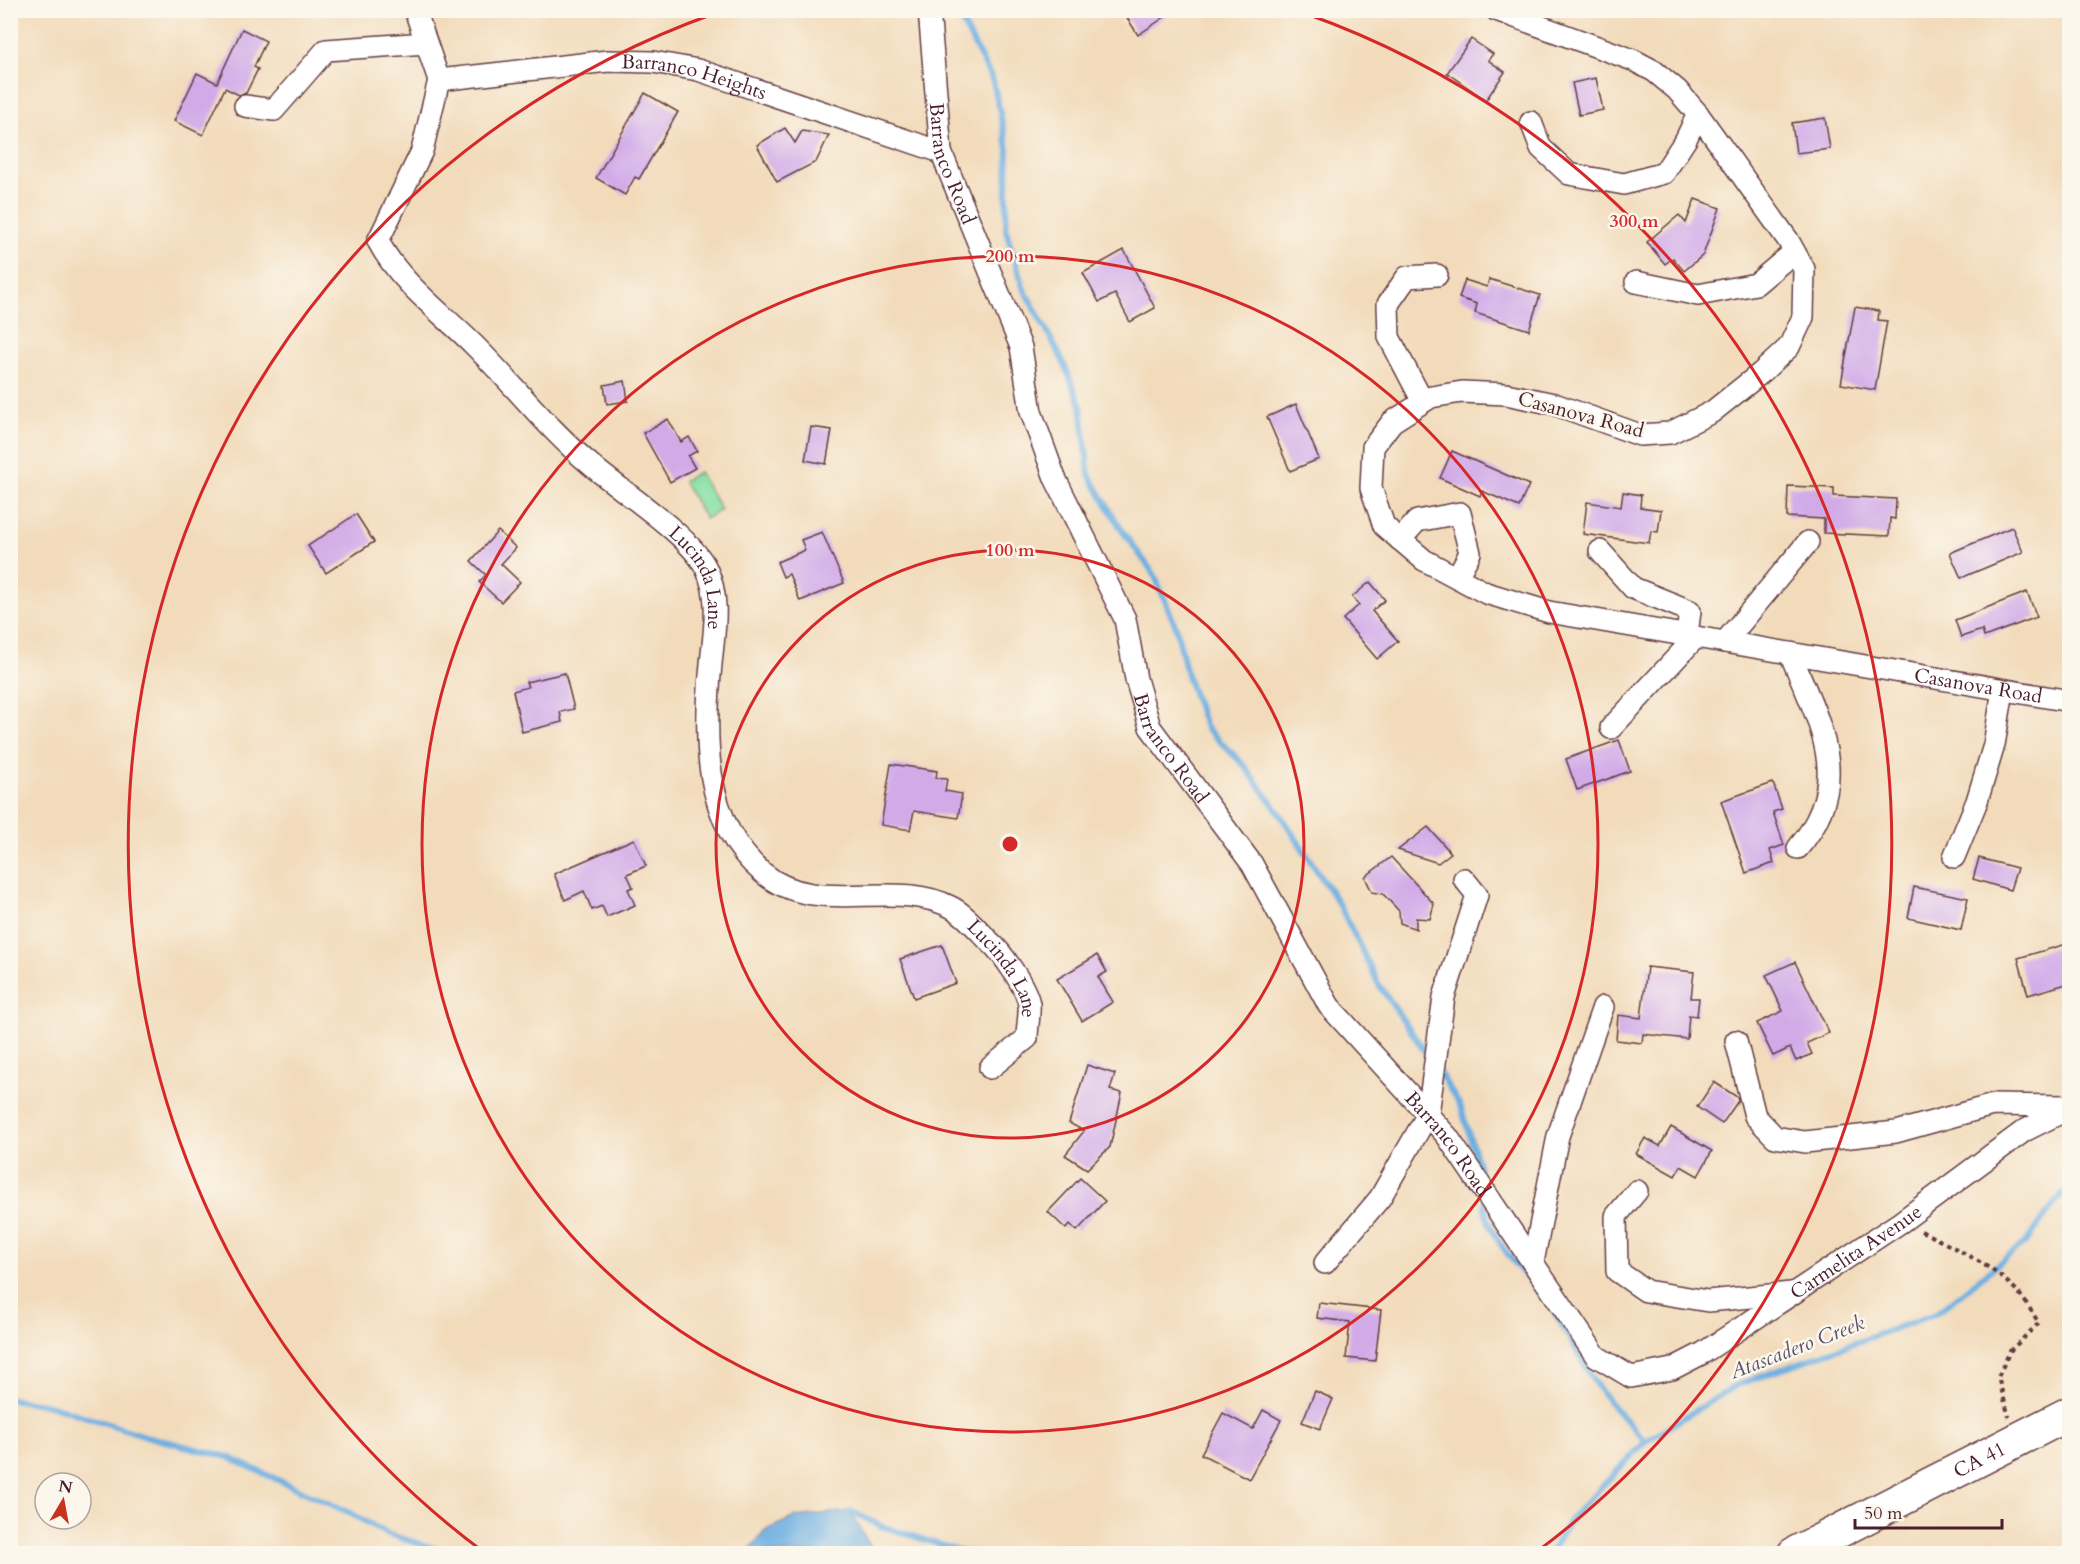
<svg xmlns="http://www.w3.org/2000/svg" width="2080" height="1564" font-family="Cardo,serif">
	<style>
		.green { fill: #85dfa4; stroke: #687f68; stroke-width: 1.5 }
		.water { fill: #6dafe1; stroke: #5c6786; stroke-width: 1.5 }
		.lines { fill: none; stroke-linecap: round; stroke-linejoin: round }
		.stream { stroke: #6dafe1; stroke-width: 6 }
		.building { fill: #d1abe8 }
		.minor-casing { stroke: #633b41; stroke-width: 24 }
		.primary-casing { stroke: #633b41; stroke-width: 36 }
		.path { stroke: #633b41; stroke-width: 4; stroke-dasharray: 4.5 4.5; stroke-linecap: butt }
		.minor { stroke: #fff; stroke-width: 21 }
		.primary { stroke: #fff; stroke-width: 33 }
		.ring { fill: none; stroke: #d62828; stroke-width: 3 }
		.labels { text-anchor: middle; stroke-width: 5; stroke-linejoin: round; paint-order: stroke }
		.street-label { font-size: 20px; fill: #4a1f2b; stroke: #fbf7ec }
		.water-label { font-size: 21px; font-style: italic; fill: #56516b; stroke: #fbf7ec }
		.centre { fill: #d62828; stroke: #fbf7ec; stroke-width: 3 }
		.ring-label { font-size: 18px; text-anchor: middle; font-weight: bold; fill: #d62828; stroke: #fbf7ec; stroke-width: 5; stroke-linejoin: round; paint-order: stroke }
	</style>
	<rect width="100%" height="100%" fill="#fbf7ec"/>
	<filter id="ink" filterUnits="userSpaceOnUse"><feTurbulence type="fractalNoise" baseFrequency=".0167" numOctaves="2"/><feDisplacementMap in="SourceGraphic" scale="12" xChannelSelector="R" yChannelSelector="G"/><feConvolveMatrix kernelMatrix="1 2 1 2 8 2 1 2 1" color-interpolation-filters="sRGB"/></filter>
	<filter id="wash" filterUnits="userSpaceOnUse"><feTurbulence type="fractalNoise" baseFrequency=".008" numOctaves="4" result="noise"/><feDisplacementMap in="SourceGraphic" scale="24" xChannelSelector="R" yChannelSelector="G"/><feGaussianBlur stdDeviation="1.35" result="paint"/><feColorMatrix in="noise" values="0 0 0 0 0 0 0 0 0 0 0 0 0 0 0 0 0 1.4 0 .05"/><feComposite in="paint" operator="in"/></filter>
	<g filter="url(#wash)">
		<rect width="100%" height="100%" fill="#f2dbbb"/>
		<path class="green" d="M699,472l22,38 -16,9 -22,-38z"/>
		<path class="water" d="M850,1511l22,39v3h-125l19,-23 29,-13z"/>
		<g class="lines">
			<g class="stream">
				<path d="M956,10l37,71 15,68 -2,81 17,57 39,72 19,47 8,69 34,57 31,42 22,53 12,52 18,49 37,36 35,47 62,95 39,79 51,74"/>
				<path d="M1439,1072l22,35 18,60"/>
				<path d="M1484,1204c6,40 41,68 64,99 16,22 28,48 42,72 15,25 36,46 56,66"/>
				<path d="M10,1399l39,6 100,32 79,20 120,55 40,22 65,20"/>
				<path d="M850,1511l31,15 88,28"/>
				<path d="M1549,1554l24,-38 73,-75 91,-56 198,-71 92,-73 35,-47 8,-5"/>
			</g>
		</g>
		<g id="blocks">
			<g class="building">
				<path d="M1122,10h53l-37,25z"/>
				<path d="M242,29l24,12 -12,26 4,2 -12,24 -7,2 -14,-7 -22,47 -29,-14 23,-48 20,10z"/>
				<path d="M1471,39l22,15 -5,6 17,12 -19,28 -39,-27z"/>
				<path d="M1596,78l7,32 -24,5 -7,-32z"/>
				<path d="M645,93l33,19 -39,67 -4,-2 -10,18 -29,-17z"/>
				<path d="M1825,118l5,31 -34,4 -4,-30z"/>
				<path d="M785,128l10,15 7,-12 27,4 -13,27 -39,20 -20,-37z"/>
				<path d="M1695,199l25,9 -17,47 -19,16 -11,-13 -8,6 -18,-22 32,-27 7,8z"/>
				<path d="M1124,250l31,58 -25,14 -15,-28 -16,8 -16,-29z"/>
				<path d="M1489,279l51,16 -11,35 -54,-17 2,-9 -18,-6 6,-18 22,7z"/>
				<path d="M1855,307l24,4 -1,9 9,1 -12,69 -34,-6z"/>
				<path d="M625,381l3,20 -21,3 -3,-19z"/>
				<path d="M1296,404l23,55 -29,12 -23,-54z"/>
				<path d="M668,419l13,23 8,-5 8,14 -9,5 7,12 -25,14 -27,-49z"/>
				<path d="M811,427l21,3 -6,34 -21,-4z"/>
				<path d="M1452,451l77,34 -10,22 -37,-16 -2,5 -40,-18z"/>
				<path d="M1788,486l46,2v8l62,3 -1,20 -5,-1 -1,18 -65,-3v-14l-37,-2z"/>
				<path d="M1623,492l18,3 -1,12 21,3 -3,22 -7,-1 -2,12 -66,-9 4,-32 34,5z"/>
				<path d="M356,514l18,28 -48,31 -18,-27z"/>
				<path d="M2012,527l11,25 -62,26 -11,-25z"/>
				<path d="M498,531l18,17 -15,16 19,18 -19,20 -22,-20 7,-7 -15,-14z"/>
				<path d="M822,532l22,51 -44,18 -11,-27 -6,3 -6,-15 28,-12 -4,-10z"/>
				<path d="M1370,582l15,18 -13,11 26,30 -21,18 -34,-40 16,-14 -7,-8z"/>
				<path d="M2027,592l10,25 -53,20 -2,-7 -21,7 -6,-17z"/>
				<path d="M565,673l9,36 -14,3 2,10 -40,10 -9,-41 15,-4 -2,-5z"/>
				<path d="M1619,740l11,31 -53,19 -11,-31z"/>
				<path d="M891,764l46,7 -1,7 11,1 -2,12 17,3 -4,24 -44,-7 -4,19 -29,-5z"/>
				<path d="M1773,783l9,26 -9,3 11,33 -14,5 4,13 -28,10 -25,-72z"/>
				<path d="M1428,827l23,26 -13,10 -40,-13z"/>
				<path d="M634,839l12,27 -19,8 6,13 -5,2 7,16 -28,12 -5,-11 -10,4 -8,-19 -19,9 -11,-26z"/>
				<path d="M1391,857l43,47 -4,15 -14,-1v11l-16,-6 -1,-12 -16,-17 -11,-2 -7,-15z"/>
				<path d="M1979,858l38,10 -7,22 -37,-11z"/>
				<path d="M1914,887l54,11 -7,32 -53,-12z"/>
				<path d="M2070,943v40l-42,12 -10,-37z"/>
				<path d="M942,945l14,38 -42,15 -14,-39z"/>
				<path d="M1097,955l10,17 -9,5 15,25 -31,19 -25,-42z"/>
				<path d="M1795,962l34,71 -22,10 5,11 -16,7 -6,-13 -17,8 -16,-33 26,-12 -17,-36z"/>
				<path d="M1647,967l47,5 -3,26h8l-2,18 -8,-1 -2,24 -44,-5 -1,9 -26,-3 2,-25 23,3z"/>
				<path d="M1087,1065l28,9 -5,16 12,3 -12,54 -23,22 -22,-14 19,-24 -15,-8z"/>
				<path d="M1714,1082l23,15 1,4 -16,23 -25,-17z"/>
				<path d="M1671,1127l41,24 -14,25 -17,-10 -6,10 -39,-22 9,-16 15,8z"/>
				<path d="M1080,1178l25,23 -28,30 -7,-7 -4,5 -18,-17z"/>
				<path d="M1319,1303l62,7 -6,51 -29,-3 4,-36 -33,-4z"/>
				<path d="M1315,1391l18,8 -13,30 -18,-7z"/>
				<path d="M1263,1410l18,10 -32,59 -48,-25 22,-41 30,16z"/>
			</g>
		</g>
	</g>
	<g filter="url(#ink)">
		<use href="#blocks" fill-opacity="0" stroke="#633b41" stroke-width="1.5"/>
		<g class="lines">
			<defs>
				<g id="minor">
					<path id="s1" d="M415,10l24,70 -17,71 -44,90c22,42 64,72 97,105 39,39 74,84 116,119 30,26 99,70 115,103 15,31 8,63 5,96 -7,71 -9,158 52,209 53,45 130,4 188,34 14,7 27,23 38,34 13,11 37,46 40,63 1,10 -2,24 -2,34l-37,30"/>
					<path id="s2" d="M929,10l12,142 80,195 10,65 24,66 70,141 11,60 14,48 102,137 77,142 118,130 149,220 35,21 41,-8 31,-16 198,-131 123,-91 46,-23"/>
					<path id="s3" d="M1496,10l137,50 21,11 23,19 21,24 90,126 16,29 -1,48 -14,30 -28,26 -49,39 -42,21 -30,2 -86,-31 -48,-10 -44,-2 -31,5 -39,25 -19,25 -2,41 13,38 40,34 62,33 63,19 521,89"/>
					<path id="s4" d="M439,80l169,-19 45,1 45,8 243,82"/>
					<path d="M245,106l29,4 52,-60 100,-7"/>
					<path d="M1531,122l10,26 28,26 55,10 40,-11 22,-34 12,-25"/>
					<path d="M1636,282l62,13 58,-11 38,-32"/>
					<path d="M1423,402l-34,-65 -1,-33 19,-27 30,-2"/>
					<path d="M1400,540l17,-19 43,-8 10,40 -13,24"/>
					<path d="M1600,551l33,37 57,23 -3,24"/>
					<path d="M1725,642l83,-100"/>
					<path d="M1790,653c29,70 65,128 8,195"/>
					<path d="M1611,728l85,-91"/>
					<path d="M1954,857l23,-56 17,-56 9,-55"/>
					<path d="M1736,1041l19,75 20,21 30,5 91,-10 97,-27 76,1"/>
					<path d="M1637,1191l-21,25 1,55 29,20 62,10 83,-8"/>
					<path d="M1533,1262l25,-126 45,-129"/>
					<path d="M1325,1263l55,-65 48,-84 16,-117 33,-102 -13,-16"/>
				</g>
				<g id="primary">
					<path id="s5" d="M1794,1554l276,-141"/>
				</g>
			</defs>
			<use href="#minor" class="minor-casing"/>
			<use href="#primary" class="primary-casing"/>
			<path class="path" d="M1921,1231c33,17 66,31 93,57 10,10 17,23 25,35l-29,28 -12,26 11,40"/>
			<use href="#minor" class="minor"/>
			<use href="#primary" class="primary"/>
		</g>
	</g>
	<g class="ring">
		<circle cx="1010" cy="844" r="294"/>
		<circle cx="1010" cy="844" r="588"/>
		<path d="M485 1553A882 882 0 0 1 716 13M1304 13A882 882 0 0 1 1535 1553"/>
	</g>
	<g class="labels">
		<g class="street-label">
			<text dy="7" stroke="none"><textPath href="#s4" startOffset="258">Barranco Heights</textPath></text>
			<text dy="7" stroke="none"><textPath href="#s2" startOffset="156">Barranco Road</textPath></text>
			<text transform="translate(1581 414) rotate(15)" y="7">Casanova Road</text>
			<text dy="7" stroke="none"><textPath href="#s1" startOffset="718">Lucinda Lane</textPath></text>
			<text dy="7" stroke="none"><textPath href="#s3" startOffset="1677">Casanova Road</textPath></text>
			<text dy="7" stroke="none"><textPath href="#s2" startOffset="786">Barranco Road</textPath></text>
			<text dy="7" stroke="none"><textPath href="#s1" startOffset="1312">Lucinda Lane</textPath></text>
			<text dy="7" stroke="none"><textPath href="#s2" startOffset="1272">Barranco Road</textPath></text>
			<text dy="7" stroke="none"><textPath href="#s2" startOffset="1832">Carmelita Avenue</textPath></text>
			<text dy="7" stroke="none"><textPath href="#s5" startOffset="208">CA 41</textPath></text>
		</g>
		<g class="water-label">
			<text transform="translate(1797 1347) rotate(-21)" y="7">Atascadero Creek</text>
		</g>
	</g>
	<circle cx="1010" cy="844" r="9" class="centre"/>
	<g class="ring-label">
		<text x="1634" y="227">300 m</text>
		<text x="1010" y="262">200 m</text>
		<text x="1010" y="556">100 m</text>
	</g>
	<rect width="2080" height="1564" fill="none" stroke="#fbf7ec" stroke-width="36"/>
	<g transform="translate(63 1501) rotate(10)"><circle r="28" fill="#fbf7ec" stroke="#b4a19f" stroke-width="1.5"/>
	<path d="M0-4.5L10 22L0 15L-10 22Z" fill="#c8321e"/>
	<text y="-9" font-size="16" font-weight="bold" text-anchor="middle" fill="#4a1f2b">N</text>
	</g>
	<path d="M1855 1519v9h147v-9" fill="none" stroke="#4a1f2b" stroke-width="3"/>
	<text x="1864" y="1519" font-size="18" fill="#4a1f2b" stroke="#fbf7ec" stroke-width="4.5" paint-order="stroke">50 m</text>
</svg>
